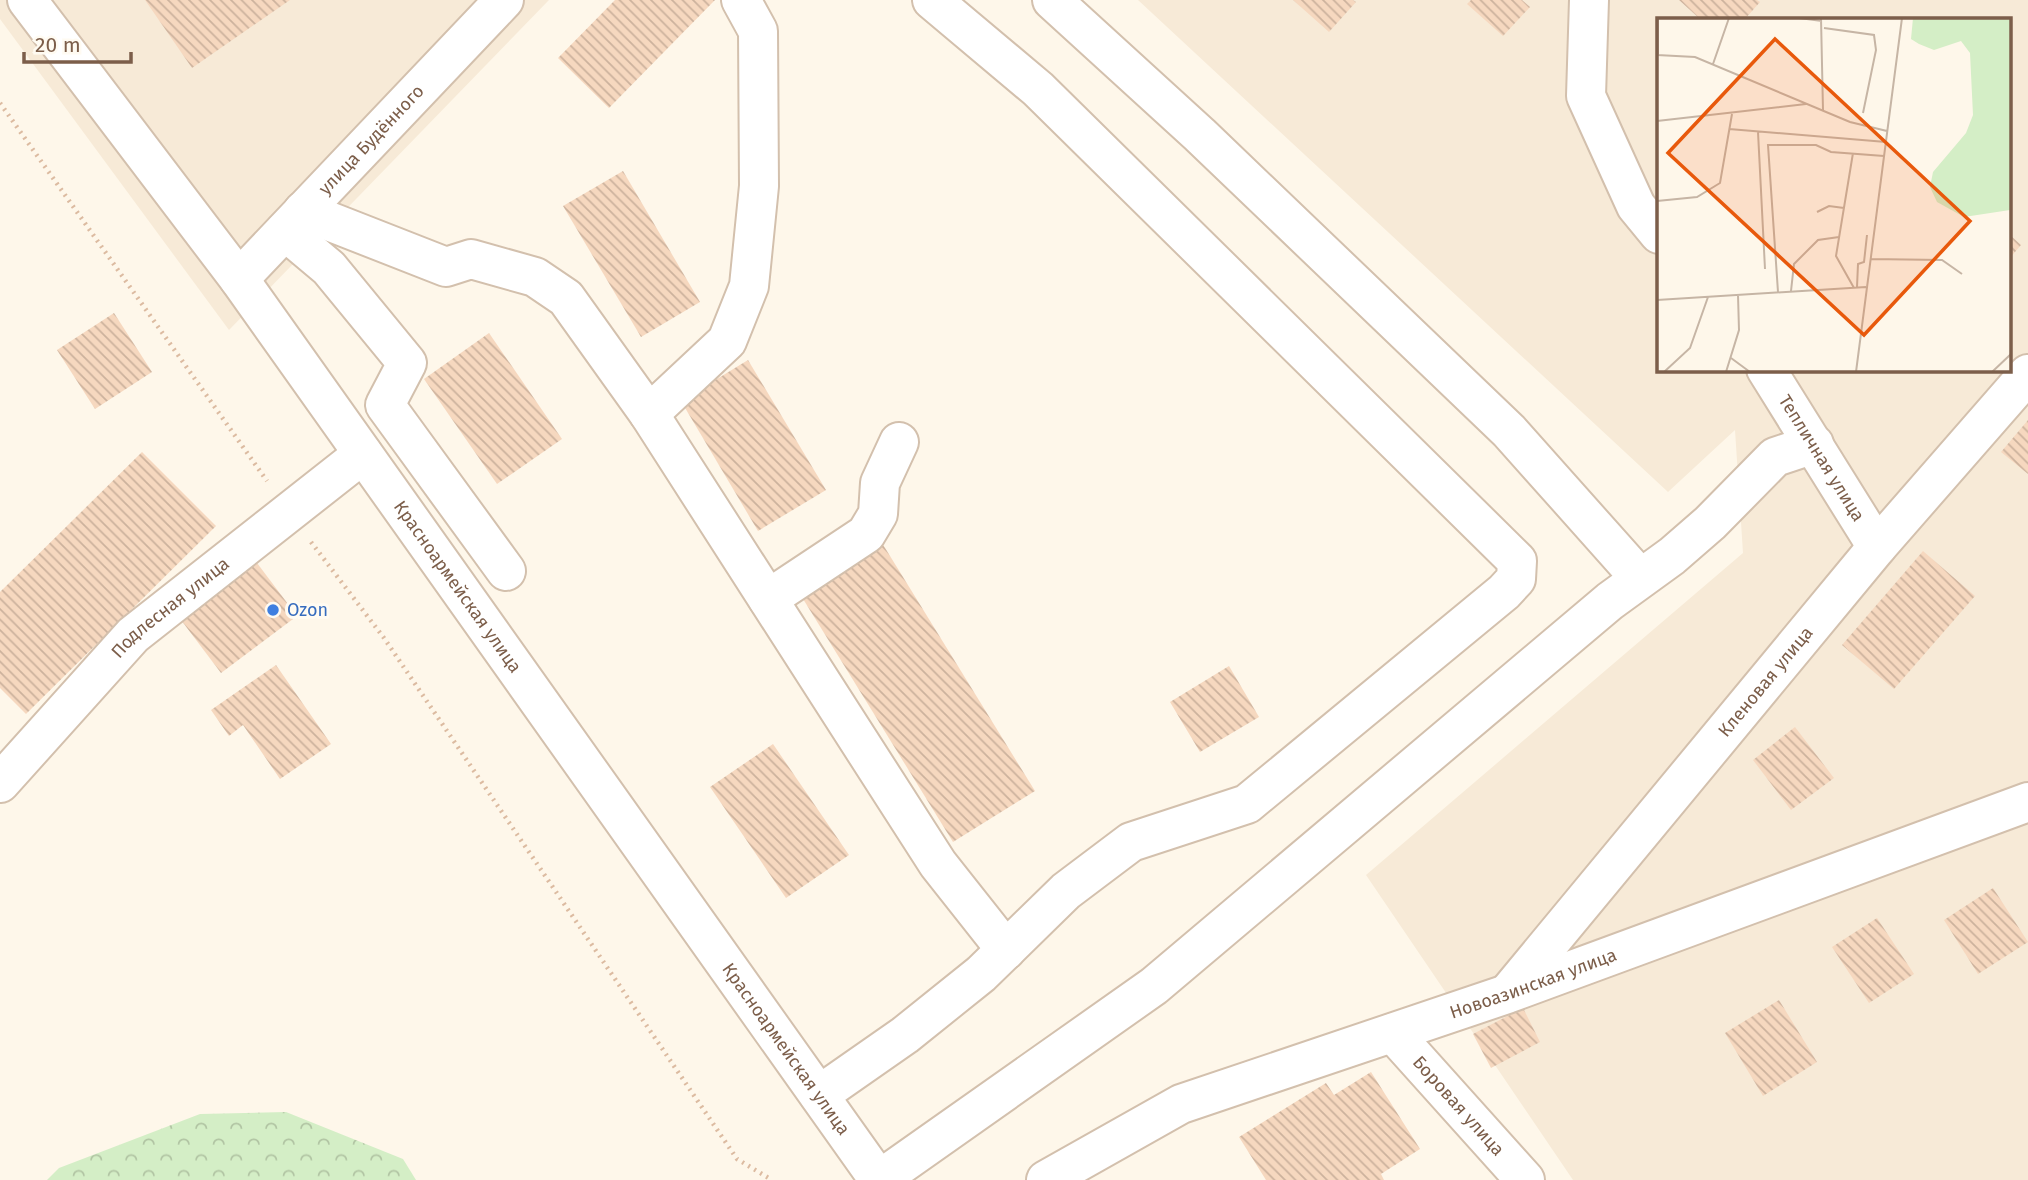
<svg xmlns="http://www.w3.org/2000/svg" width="2028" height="1180" font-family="'Fira Sans',sans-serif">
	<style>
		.residential { fill: #f7ead7; fill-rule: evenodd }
		.forest { fill: url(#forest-crowns) }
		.building { fill: url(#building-back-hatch) }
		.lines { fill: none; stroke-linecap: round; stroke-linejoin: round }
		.minor-casing { stroke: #d3c0ad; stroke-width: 42 }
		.path { stroke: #dcbba1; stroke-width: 4.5; stroke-dasharray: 2 5; stroke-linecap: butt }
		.minor { stroke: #fff; stroke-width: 38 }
		.shop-dot { fill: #3f7fe0; stroke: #fffbf2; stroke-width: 2.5 }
		.labels { text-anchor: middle; stroke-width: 6; stroke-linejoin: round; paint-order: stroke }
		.street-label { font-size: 18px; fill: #7c5e4a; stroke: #fffbf2 }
		.shop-label { font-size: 18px; fill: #366cbe; stroke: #fffbf2; text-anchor: start }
		.inset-road { fill: none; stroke: #c6b5a5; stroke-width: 2 }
		.view { fill: #e8590c; fill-opacity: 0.15; stroke: #e8590c; stroke-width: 3.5 }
		.inset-edge { fill: none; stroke: #7c5e4a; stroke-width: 3.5 }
	</style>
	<defs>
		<pattern id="forest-crowns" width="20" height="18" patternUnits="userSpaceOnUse" patternTransform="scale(1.75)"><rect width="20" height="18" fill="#d4eec6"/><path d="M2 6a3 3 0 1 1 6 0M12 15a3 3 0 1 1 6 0" fill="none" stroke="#b1c4a3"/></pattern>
		<pattern id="building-back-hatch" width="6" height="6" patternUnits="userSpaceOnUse" patternTransform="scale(1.75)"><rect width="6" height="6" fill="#f6d8bf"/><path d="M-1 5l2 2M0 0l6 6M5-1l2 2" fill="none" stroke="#ccb29d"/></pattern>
	</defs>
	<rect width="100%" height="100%" fill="#fef7ea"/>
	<g class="residential">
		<path d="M0,0h549l-320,330 -229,-311z"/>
		<path d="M1138,0h890v1180h-455l-207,-305 377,-322 -8,-123 -67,62zM1659,19h350v350h-350z"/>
	</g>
	<path class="forest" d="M286,1112l117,47 13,21h-369l12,-12 141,-54z"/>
	<g class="building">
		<path d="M145,0h145l-98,68z"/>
		<path d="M615,0h100l-106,108 -51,-50z"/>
		<path d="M1293,0h60l3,2 -27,30z"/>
		<path d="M1471,0h51l8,7 -27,29 -36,-32z"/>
		<path d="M1679,0h78l3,2 -15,17h-45z"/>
		<path d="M623,171l77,131 -59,35 -78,-131z"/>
		<path d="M2009,234l12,11 -12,14z"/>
		<path d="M114,313l38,59 -57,37 -38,-59z"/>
		<path d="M489,333l73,106 -65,45 -73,-105z"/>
		<path d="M748,360l78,130 -68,41 -77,-130z"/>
		<path d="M2028,420v54l-27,-22z"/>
		<path d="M142,452l74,74 -190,188 -26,-26v-96z"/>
		<path d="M882,543l153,248 -82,51 -153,-248z"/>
		<path d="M1923,551l52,45 -81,93 -52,-44z"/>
		<path d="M254,559l43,57 -76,57 -43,-57z"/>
		<path d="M276,665l55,79 -51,35 -37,-54 -14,11 -18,-26z"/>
		<path d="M1229,666l30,51 -59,35 -30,-50z"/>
		<path d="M1795,727l39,51 -43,32 -38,-50z"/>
		<path d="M773,744l76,111 -63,43 -76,-111z"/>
		<path d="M1993,888l35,54 -50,32 -34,-54z"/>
		<path d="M1877,918l37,56 -45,29 -37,-56z"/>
		<path d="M1779,1000l38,62 -54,34 -38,-63z"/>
		<path d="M1523,1008l17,34 -49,26 -18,-34z"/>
		<path d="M1371,1072l49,77 -39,25 3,6h-118l-27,-43 87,-54 8,12z"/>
	</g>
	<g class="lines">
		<defs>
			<g id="minor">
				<path id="s1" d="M27,0l212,279 640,901 275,-194 456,-385 62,-45 38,-33 65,-66 39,-13"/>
				<path d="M1052,0l148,135 309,296 131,147"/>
				<path d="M1589,0l-3,96 50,110 23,28"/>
				<path d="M303,211l143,56 25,-8 64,18 31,21 83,116 289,450 68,86"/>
				<path d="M285,231l44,37 78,95 -22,42 121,166"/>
				<path id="s2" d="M239,279l265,-279"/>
				<path id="s3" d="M1766,369l111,178"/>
				<path d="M649,414l78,-73 22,-55 10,-100 -1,-155 -17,-31"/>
				<path d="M768,599l98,-65 12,-20 2,-31 19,-41"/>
				<path id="s4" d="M0,783l133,-148 230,-181"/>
				<path id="s5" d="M1508,993l369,-446 151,-173"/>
				<path id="s6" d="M1393,1033l132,147"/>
				<path d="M819,1095l86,-60 76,-61 85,-83 65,-49 116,-38 257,-212 12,-13 1,-18 -479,-472 -106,-89"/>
				<path id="s7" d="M1046,1180l135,-76 326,-110 521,-192"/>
			</g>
		</defs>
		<use href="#minor" class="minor-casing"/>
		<g class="path">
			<path d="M0,103l267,378"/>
			<path d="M311,542l73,96 353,521 35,21"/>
		</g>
		<use href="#minor" class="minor"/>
	</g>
	<circle class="shop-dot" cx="273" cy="610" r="7"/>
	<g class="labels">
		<g class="street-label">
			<text dy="6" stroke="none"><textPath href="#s2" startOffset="192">улица Будённого</textPath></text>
			<text dy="6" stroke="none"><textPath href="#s3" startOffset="105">Тепличная улица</textPath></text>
			<text dy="6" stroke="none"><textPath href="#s1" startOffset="728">Красноармейская улица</textPath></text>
			<text dy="6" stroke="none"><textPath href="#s4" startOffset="245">Подлесная улица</textPath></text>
			<text dy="6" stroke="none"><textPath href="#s5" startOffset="404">Кленовая улица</textPath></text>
			<text dy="6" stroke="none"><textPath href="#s7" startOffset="527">Новоазинская улица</textPath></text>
			<text dy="6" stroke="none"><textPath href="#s1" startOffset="1295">Красноармейская улица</textPath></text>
			<text dy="6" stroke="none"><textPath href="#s6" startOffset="98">Боровая улица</textPath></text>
		</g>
		<g class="shop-label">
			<text x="287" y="616">Ozon</text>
		</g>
	</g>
	<g transform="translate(1657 18)">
		<rect width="354" height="354" fill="#fef7ea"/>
		<path d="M256,0h97v192l-46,7 -27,-15 -7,-15 3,-15 33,-39 7,-18 -3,-62 -9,-12 -27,9 -15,-6 -8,-5z" fill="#d4eec6"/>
		<path class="inset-road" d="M1,0v37M142,0l23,3M164,0l2,92M167,10l50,7 2,15 -13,63M0,37l38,2 155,65 37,9M56,46l16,-46M0,103l149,-17M72,111l157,13M101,114l7,137M196,135l-17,103 18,32M0,183l40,-4 23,-14 12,-69M160,194l12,-6 15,2M213,241l72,1 20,14M200,269l1,-23 6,-2 3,-27M134,273l3,-27 24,-24 21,-3M121,274l-10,-147h48l15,7 53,4M0,282l209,-13M74,340l19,14M7,354l26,-24 18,-51M69,354l13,-42 -1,-35M199,354l46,-354M335,354l19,-18"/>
		<path class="view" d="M118,21l195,182 -106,114 -196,-182z"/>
		<rect width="354" height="354" class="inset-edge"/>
	</g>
	<path d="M24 52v10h107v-10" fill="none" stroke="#7c5e4a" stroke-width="3.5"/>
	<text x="35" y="52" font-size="21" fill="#7c5e4a" stroke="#fffbf2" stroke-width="5" paint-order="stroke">20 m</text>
</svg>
